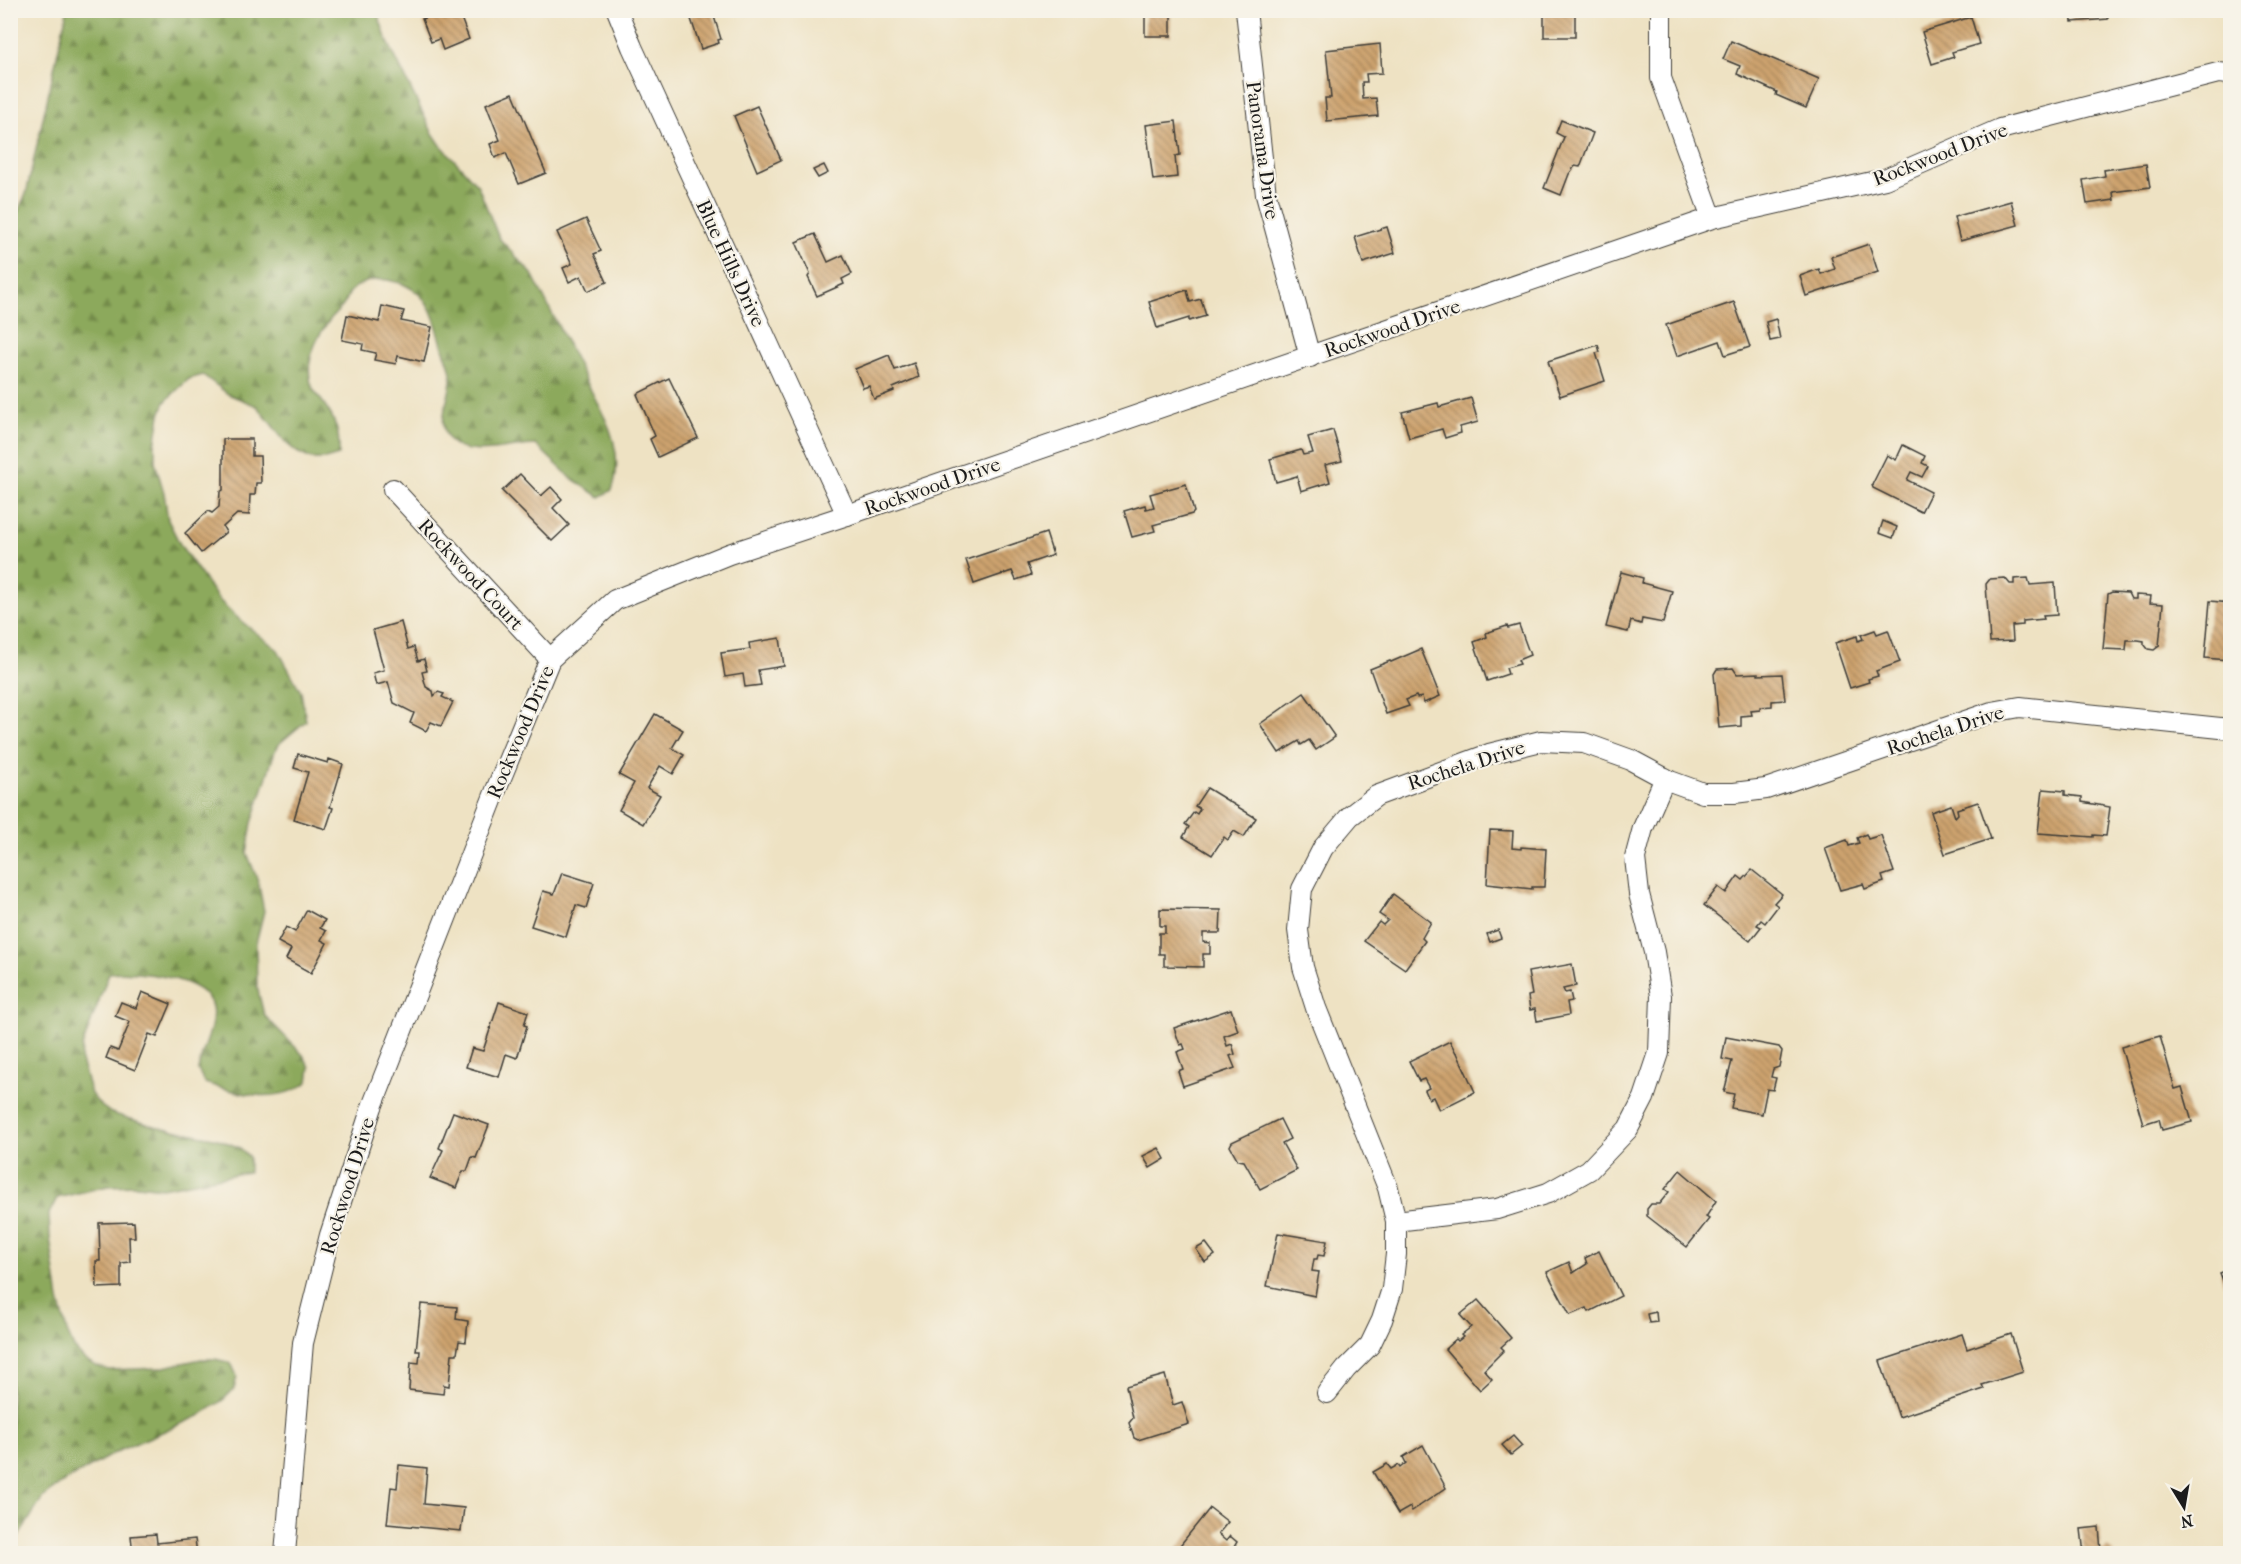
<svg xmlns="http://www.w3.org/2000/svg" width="2241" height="1564" font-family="'IM FELL French Canon',serif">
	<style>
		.forest { fill: url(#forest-firs); stroke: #54623c; stroke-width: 1.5 }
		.building { fill: url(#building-back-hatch) }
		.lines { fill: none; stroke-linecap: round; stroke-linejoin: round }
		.street-casing { stroke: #3c3a35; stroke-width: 22 }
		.street { stroke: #fff; stroke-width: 20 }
		.labels { text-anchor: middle; stroke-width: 4.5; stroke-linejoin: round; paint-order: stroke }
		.street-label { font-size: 20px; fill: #1c1c1c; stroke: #f7f3e8 }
	</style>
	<defs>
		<pattern id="forest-firs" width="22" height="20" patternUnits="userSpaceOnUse" patternTransform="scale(1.5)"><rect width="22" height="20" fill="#8ca95b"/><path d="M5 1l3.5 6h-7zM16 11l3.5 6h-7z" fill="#72894a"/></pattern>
		<pattern id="building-back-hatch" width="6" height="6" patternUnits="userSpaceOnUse" patternTransform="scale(1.5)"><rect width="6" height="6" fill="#cda36e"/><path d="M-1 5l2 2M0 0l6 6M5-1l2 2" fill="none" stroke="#a6845a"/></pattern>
	</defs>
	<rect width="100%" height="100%" fill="#f7f3e8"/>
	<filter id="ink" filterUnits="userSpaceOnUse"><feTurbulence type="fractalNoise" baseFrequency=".0167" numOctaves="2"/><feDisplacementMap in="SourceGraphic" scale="12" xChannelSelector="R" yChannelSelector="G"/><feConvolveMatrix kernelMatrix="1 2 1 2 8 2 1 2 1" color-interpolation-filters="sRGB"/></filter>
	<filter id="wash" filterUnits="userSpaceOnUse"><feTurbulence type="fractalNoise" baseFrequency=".008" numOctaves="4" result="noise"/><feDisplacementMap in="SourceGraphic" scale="24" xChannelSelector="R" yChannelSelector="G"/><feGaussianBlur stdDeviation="1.35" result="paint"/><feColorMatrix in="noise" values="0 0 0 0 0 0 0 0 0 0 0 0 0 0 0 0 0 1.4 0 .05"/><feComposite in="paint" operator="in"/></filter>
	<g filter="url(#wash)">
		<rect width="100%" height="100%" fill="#eee2c3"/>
		<path class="forest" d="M67,11h310l9,27 46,94 8,12 38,42 21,52 33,36 73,144c11,23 16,47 7,72l-12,7 -29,-19 -35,-33c-22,0 -68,14 -84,-2 -20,-21 1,-45 -1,-69 -1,-10 -5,-17 -8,-26 -8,-26 -10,-50 -38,-63 -10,-4 -20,-7 -31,-5 -8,1 -19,6 -24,12 -3,5 -4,11 -9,16 -20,18 -40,53 -28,81 3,5 8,10 11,15 12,16 16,31 15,51l-14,4h-14l-14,-7 -11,-9 -29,-37 -29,-12 -25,-19 -14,4 -13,12 -11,11 -5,13 -5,31v16l9,31 4,27 13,26 38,54 22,21 37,29 23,42 5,29 -26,22 -5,8 -23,72 -5,30 11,28 6,30 -8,32 1,43 7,29 39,40 7,12 -2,15c-31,23 -69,12 -103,1l-7,-13c3,-20 18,-43 14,-63 -6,-31 -78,-37 -103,-34l-27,74 -1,14 10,33 9,11 11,8 43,13 64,13 22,9 9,9v15l-87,16 -24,-3 -30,1 -51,12 -8,16 1,24 9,62 8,32 7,16 10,11 12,7 13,4 50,-2 42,-9h14l16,4 6,13 -3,13 -11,11 -24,16 -81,35 -56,32 -19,14 -32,52 -1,-1321 16,-34z"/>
		<g id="blocks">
			<g class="building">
				<path d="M429,10h29l11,29 -26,11 -4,-11 -8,3 -9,-23 9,-4z"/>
				<path d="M697,10h15l9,29 -3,1 1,3 -18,6 -11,-33 8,-3z"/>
				<rect x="1145" y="10" width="26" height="26"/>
				<rect x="1544" y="10" width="31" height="27"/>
				<path d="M2071,10h40v2l-4,1 1,6 -36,3z"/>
				<path d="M1971,17l8,27 -27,8 2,5 -22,7 -10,-32z"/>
				<path d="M1731,41l88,38 -13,29 -30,-13 1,-3 -40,-18 3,-8 -17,-7z"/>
				<path d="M1380,44l2,29 -16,1 1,8h-5l1,17 13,-1 2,18 -51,5 -2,-23h6l-5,-48z"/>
				<path d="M513,93l33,80 -27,11 -13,-31 -11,5 -5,-14 10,-4 -14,-36z"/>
				<path d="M757,106l24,54 -24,11 -23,-55z"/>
				<path d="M1561,120l32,13 -13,34 -5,-1 -6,8 -8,21 -17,-7 20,-51 -8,-4z"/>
				<path d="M1176,121l4,34 -5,1 2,21 -24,3 -7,-55z"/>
				<path d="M2146,164l4,23 -37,5 1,8 -27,4 -4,-24 22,-4 -1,-6z"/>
				<path d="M824,165l4,8 -10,5 -5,-8z"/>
				<path d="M2011,201l7,24 -58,16 -6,-24z"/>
				<path d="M586,219l15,32 -7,3 13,28 -19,9 -7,-15 -12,6 -6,-14 9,-4 -15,-32z"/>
				<path d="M1387,227l8,26 -32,10 -8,-26z"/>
				<path d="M815,234l13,28 15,-7 9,19 -10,5 2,5 -27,12 -9,-19 2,-3 -14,-32z"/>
				<path d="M1869,244l9,28 -72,24 -6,-20 19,-7 2,5 14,-5 -4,-12z"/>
				<path d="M1187,290l3,12 11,-3 5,17 -17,5v-3l-32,10 -8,-26z"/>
				<path d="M1734,302l16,45 -25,8 -5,-14 -43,15 -11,-31z"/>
				<path d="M382,306l22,5 -3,10 31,6 -8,35 -26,-6 -2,8 -22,-4 2,-7 -14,-3 1,-6 -21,-4 5,-25 32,7z"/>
				<path d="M1776,319l4,20 -10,2 -4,-19z"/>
				<path d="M1598,345l2,7 -4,1 9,28 -45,15 -12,-35z"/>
				<path d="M889,355l6,15 19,-7 5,14 -26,11 1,3 -20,8 -5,-13 -6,2 -8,-19z"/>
				<path d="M669,378l29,60 -40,19 -8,-18 5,-3 -18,-42z"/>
				<path d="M1471,398l7,24 -18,5 1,6 -16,5 -3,-9 -33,9 -7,-26 36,-9 1,4z"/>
				<path d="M1333,430l9,31 -17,4 5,17 -29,9 -4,-15 -21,6 -6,-23 31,-9 2,5 10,-2 -5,-16z"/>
				<path d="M223,439h29v17h8l1,27h-5l-1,12h-5l-1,20 -12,-1 -14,13 3,5 -25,21 -16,-20 23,-22 4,2 7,-6 1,-15 3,-2z"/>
				<path d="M1903,445l22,11 -3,7 6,3 -6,11 -11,-5 -4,8 24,12 -10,20 -48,-24 -1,-3 15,-30 9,5z"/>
				<path d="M520,474l21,22 10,-9 11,12 -9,9 16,17 -17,16 -50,-50z"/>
				<path d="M1186,484l8,28 -2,2 -39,11 2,6 -23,6 -8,-26 21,-6 1,4 8,-2 -4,-13z"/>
				<path d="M1883,521l14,6 -4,11 -14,-5z"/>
				<path d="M1046,533l7,22 -26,9 4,11 -15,5 -4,-9 -38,13 -8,-24z"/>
				<path d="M1621,572l22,6 -1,5 30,8 -9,32 -21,-4 -1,5 -10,-3 -3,11 -22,-5z"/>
				<path d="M2005,578l5,6h4v-5l14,-1 2,7 25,-2 2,32 -14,1 1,3 -21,2v4l-11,1 1,15 -23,1 -4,-58 4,-5z"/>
				<path d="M2112,592l16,1 3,6h5v-4l15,1 -1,7 13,1 -4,42 -5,4 -6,-1 -4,-5v-3l-6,-1h-11l-1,10 -23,-1 5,-55z"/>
				<path d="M2210,601l20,2v45l-1,-1 -1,13 -23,-2z"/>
				<path d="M401,622l7,27 6,-2 4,14 6,-2 3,12 -5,1 4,15 7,4 1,5 4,-4 6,2 -2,3 11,5 -12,24 -10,-4 -5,9 -16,-8 4,-10 -20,-10 -6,-21 -12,3 -3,-12 11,-3 -11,-40z"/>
				<path d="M1519,625l11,30 -12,5 2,4 -14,4 2,6 -21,7 -13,-39 13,-5 -1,-4 21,-7 1,2z"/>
				<path d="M1875,630l2,4 11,-4 12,32 -24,9 2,5 -10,3 1,3 -19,6 -15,-45 22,-7 1,5 5,-2 -2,-4z"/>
				<path d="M780,638l4,28 -26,4 3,15 -16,2 -2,-13 -18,3 -4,-24 29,-4 -1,-6z"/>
				<path d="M1421,649l19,47 -16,7 -2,-6 -5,1 -1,-2 -10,4 3,6 -23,8 -16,-45 20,-8 1,1z"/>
				<path d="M1733,668l4,6 21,-1v2l24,-1 3,26 -13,1v5l-12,1v3l-9,1 1,4 -11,1v10l-22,2 -5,-54 3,-5z"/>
				<path d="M1304,693l31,44 -19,13 -7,-10 -8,5 -2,-4 -20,12 -19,-29z"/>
				<path d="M655,714l28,16 -11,18 12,7 -11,19 -13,-8 -13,22 13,7 -17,29 -24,-14 15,-27 -15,-8z"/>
				<path d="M298,754l30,9 1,-4 14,5 -13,43 3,1 -7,21 -32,-10 14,-47 -14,-4z"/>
				<path d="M1207,788l49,30 -12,19 -10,-6 -6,9 -4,-3 -12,18 -29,-18 6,-10 -4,-3 9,-12 3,2 3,-5 -5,-3z"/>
				<path d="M2043,789l22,2v4l17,2v5l28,5 -4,29 -13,-1v2l-55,-4z"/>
				<path d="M1978,802l13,37 -46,15 -14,-42 20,-7 4,12 3,-3 -1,-5z"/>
				<path d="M1490,830l23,1 -1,17 9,1v-2l25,2 -2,38h-12v2l-45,-5z"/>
				<path d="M1866,834l2,5 13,-4 13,37 -12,4 2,6 -19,7 -2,-5 -23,6 -15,-42 22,-8 2,6 10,-3 -2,-5z"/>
				<path d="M1752,870l30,24 -8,9 4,3 -13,17 -4,-3 -4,5 4,2 -11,14 -46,-36 14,-18 8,6 12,-17 5,4z"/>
				<path d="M562,873l32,10 -8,25 -10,-3 -10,32 -35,-11 12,-35 11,3z"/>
				<path d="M1393,894l38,28 -9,16 3,3 -20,28 -41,-28 15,-19 4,3 5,-5 -9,-6z"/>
				<path d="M1160,909l61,1 -1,23h-17v9l7,1v11h-7v13l-39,-1v-12h-5v-21h6v-7h-5z"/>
				<path d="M307,910l18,10 -5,8 6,3 -5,9 6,3 -16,30 -25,-14 5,-10 -13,-7 8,-15 9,5z"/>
				<path d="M1498,930l3,8 -11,4 -3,-8z"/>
				<path d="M1572,964l4,22 -13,3 2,4 5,-1 2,9 -5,1 2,13 -32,6 -2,-12 -5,1 -2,-14 4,-1 -4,-23z"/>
				<path d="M142,992l29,12 -14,33 -8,-3 -14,36 -29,-12 4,-10 8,3 12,-29 -15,-6 6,-14 15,6z"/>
				<path d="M499,1002l29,10 -4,13 3,1 -10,32 -11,-4 -7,23 -33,-10 6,-19 11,3z"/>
				<path d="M1231,1009l7,22 -14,5 3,10 5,-2 3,10 -5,2 5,12 -52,18 -5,-15 5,-2 -6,-17 8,-3 -2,-5 -3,1 -6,-17z"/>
				<path d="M2160,1036l15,53 7,-2 10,35 -30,8 -3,-11 -16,5 -22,-77z"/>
				<path d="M1726,1037l53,10 3,4 -3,16 -6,2 -2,8 5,1 -3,12 -6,-1 -5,25 -31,-6 3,-14 -10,-2 8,-31 -10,-2z"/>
				<path d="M1450,1041l6,12h1l18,39 -36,18 -6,-13 -4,2 -4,-9 4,-2 -5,-9 -5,2 -10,-20z"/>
				<path d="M453,1112l36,13 -13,33 -4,-1 -5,14h-4l-7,17 -26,-10 13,-28 -4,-2z"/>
				<path d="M1280,1119l10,20 -8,4 15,27 -37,19 -16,-28 -6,-1 -8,-14 2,-4z"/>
				<path d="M1159,1148l6,11 -15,9 -7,-12z"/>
				<path d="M1680,1170l36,31 -10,16 3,2 -22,28 -40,-31v-7l4,-5h8l10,-12 -4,-3z"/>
				<path d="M134,1222l1,15h-6l1,25 -9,1v24l-24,1 -1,-27h4l-1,-38z"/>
				<path d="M1278,1233l49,8 -3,15 -6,-1 -1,4h-3l-2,12 7,1 -4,24 -48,-10z"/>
				<path d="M1206,1243l9,12 -10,7 -9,-13z"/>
				<path d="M1599,1251l22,45 -32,16 -2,-4 -17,7 -23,-43 22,-10 4,11 14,-9 -2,-6z"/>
				<path d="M2230,1269v31l-10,-27z"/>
				<path d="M1478,1300l33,38 -10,9 3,3 -20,20 8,9 -12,11 -35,-41 11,-10 2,2 5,-4 -2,-2 10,-8 -11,-12z"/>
				<path d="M421,1304l36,3 -1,12 12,2 -2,21 -7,-1 -2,13h-5l-3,32 -5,-1 -1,9 -34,-4 2,-28 8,1 1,-12h-4z"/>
				<path d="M1656,1312l1,10 -8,1 -2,-9z"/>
				<path d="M1962,1334l5,15 44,-15 12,38 -41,13 2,4 -85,28 -19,-56z"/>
				<path d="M1165,1375l8,30 9,-3 7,22 -51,16 -4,-2 -5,-15 4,-5 -7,-32z"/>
				<path d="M1513,1436l9,10 -11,9 -9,-10z"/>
				<path d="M1423,1445l23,43 -34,23 -2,-4 -12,7 -25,-42 14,-8 4,5 7,-4 2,3 6,-5 -3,-6z"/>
				<path d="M399,1465l28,3 -3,36 40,4 -3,23 -74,-7 4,-37 6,1z"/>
				<path d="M1210,1508l18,14 -10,12 8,7 4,-5 7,6 -3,5 8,7h-69z"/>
				<path d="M2099,1527l2,24 7,-4 6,7h-30l-3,-25z"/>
				<path d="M156,1534l1,9 38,-4 2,15h-64l-2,-18z"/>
			</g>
		</g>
	</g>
	<g filter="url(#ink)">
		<use href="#blocks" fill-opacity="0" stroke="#3c3a35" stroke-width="1.5"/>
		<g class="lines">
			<defs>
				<g id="street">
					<path d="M617,10l15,37 215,468"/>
					<path d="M1246,10l20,185 44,162"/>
					<path d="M1661,10v68l51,140"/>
					<path d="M393,489l157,170"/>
					<path d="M1396,1221l101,-12 51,-16 41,-23 39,-41 16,-31 15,-45 2,-57 -7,-44 -15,-58 -4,-36 8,-30 22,-50"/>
					<path d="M1327,1393l19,-24 24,-24 12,-25 10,-31 4,-35v-33l-8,-33 -72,-180 -13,-41 -5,-37 4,-41 21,-41 27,-32 26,-20 113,-42 52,-13 43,2 47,17 39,21 33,12h31l32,-4 226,-77 28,-5 210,22"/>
					<path d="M285,1554l18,-211 27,-108 42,-128 124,-317 54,-131 65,-59 114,-46 118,-39 865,-297 173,-39 115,-50 218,-56 12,1"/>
				</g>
			</defs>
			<use href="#street" class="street-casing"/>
			<use href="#street" class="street"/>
		</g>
	</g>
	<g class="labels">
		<g class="street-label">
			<text transform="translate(1263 150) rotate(82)" y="7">Panorama Drive</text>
			<text transform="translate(1940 154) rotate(-21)" y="7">Rockwood Drive</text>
			<text transform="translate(731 263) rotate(65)" y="7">Blue Hills Drive</text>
			<text transform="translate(1392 328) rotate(-19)" y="7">Rockwood Drive</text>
			<text transform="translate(932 486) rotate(-19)" y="7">Rockwood Drive</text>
			<text transform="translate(471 574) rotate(47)" y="7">Rockwood Court</text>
			<text transform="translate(1945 730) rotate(-18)" y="7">Rochela Drive</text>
			<text transform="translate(520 732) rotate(-67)" y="7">Rockwood Drive</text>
			<text transform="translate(1466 765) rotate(-18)" y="7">Rochela Drive</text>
			<text transform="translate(347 1186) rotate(-73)" y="7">Rockwood Drive</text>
		</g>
	</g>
	<rect width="2241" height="1564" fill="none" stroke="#f7f3e8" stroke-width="36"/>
	<g transform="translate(2184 1507) rotate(169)" stroke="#f7f3e8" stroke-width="4.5" paint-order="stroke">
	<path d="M0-4.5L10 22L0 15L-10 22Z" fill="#1c1c1c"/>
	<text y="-9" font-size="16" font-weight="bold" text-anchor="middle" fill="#1c1c1c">N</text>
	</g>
</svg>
